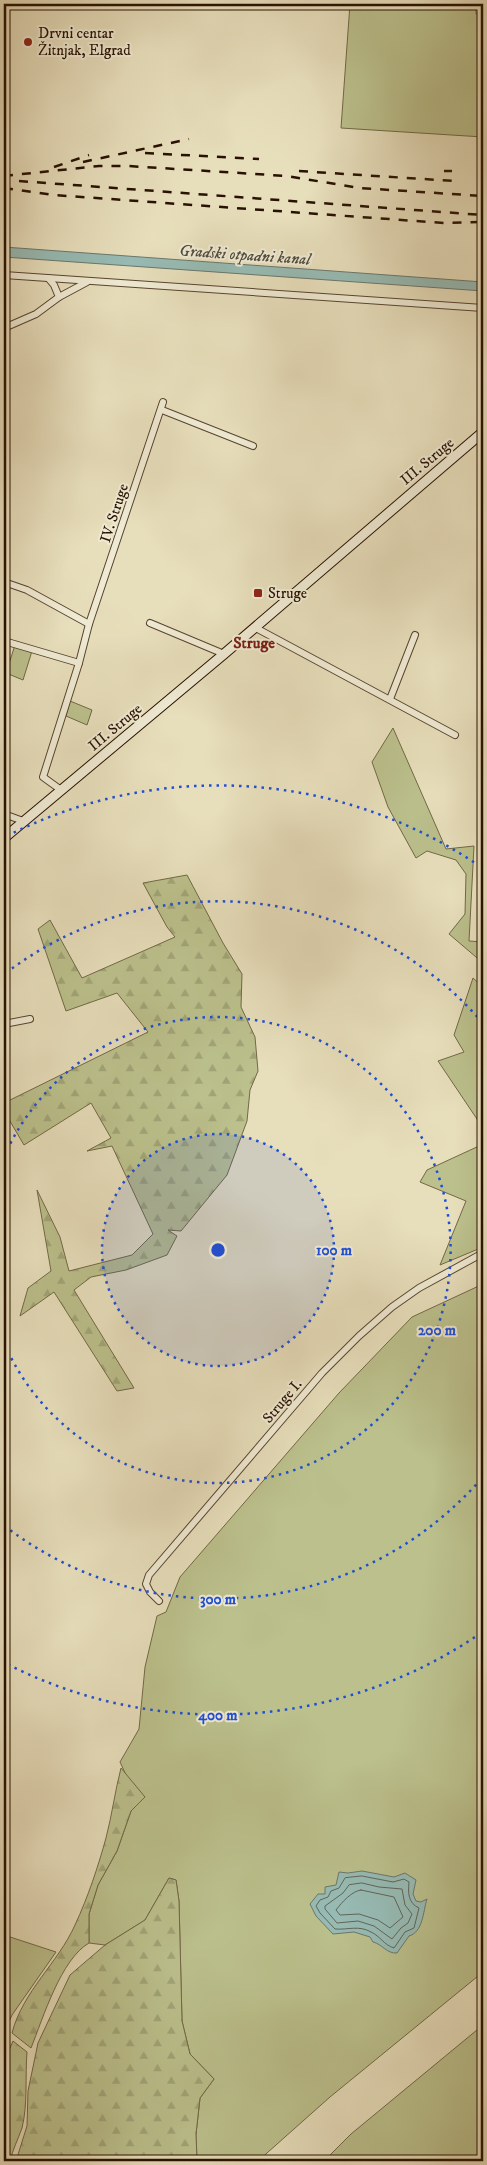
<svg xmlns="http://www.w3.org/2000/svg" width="487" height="2165" font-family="'IM FELL DW Pica',serif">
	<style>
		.grass { fill: #bbc08c; stroke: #726846 }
		.forest { fill: url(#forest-firs); stroke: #726846 }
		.water { fill: #97bbb4; stroke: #6b776c }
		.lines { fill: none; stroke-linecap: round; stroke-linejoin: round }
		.shore { stroke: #60665a; stroke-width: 1 }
		.street-casing { stroke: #58442f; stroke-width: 8 }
		.secondary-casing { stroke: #281100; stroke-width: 11 }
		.street { stroke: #efead3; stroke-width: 6 }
		.secondary { stroke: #efead3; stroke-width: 9 }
		.rail { stroke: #281100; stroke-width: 2.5; stroke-dasharray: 9 9; stroke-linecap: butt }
		.ring { fill: none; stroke: #1d4ed8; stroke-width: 2.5; stroke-dasharray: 2.5 5 }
		.poi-dot { fill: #8f2418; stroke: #efead3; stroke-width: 2 }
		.labels { text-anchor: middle; stroke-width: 4; stroke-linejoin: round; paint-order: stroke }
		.poi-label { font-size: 15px; fill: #281100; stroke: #efead3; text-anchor: start }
		.street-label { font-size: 15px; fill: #281100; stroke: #efead3 }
		.water-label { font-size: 16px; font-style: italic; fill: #4f4c3f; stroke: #efead3 }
		.neighbourhood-label { font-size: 16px; font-weight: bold; fill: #7a1f14; stroke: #efead3 }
		.centre { fill: #1d4ed8; stroke: #efead3; stroke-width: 2.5 }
		.ring-label { font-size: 15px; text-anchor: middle; font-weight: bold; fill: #1d4ed8; stroke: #efead3; stroke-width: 4; stroke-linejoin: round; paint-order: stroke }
	</style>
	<defs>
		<pattern id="forest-firs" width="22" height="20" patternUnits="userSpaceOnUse" patternTransform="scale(1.25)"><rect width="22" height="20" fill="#bbc08c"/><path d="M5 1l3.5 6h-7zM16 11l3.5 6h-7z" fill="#a1a477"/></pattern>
	</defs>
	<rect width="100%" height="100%" fill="#e7debb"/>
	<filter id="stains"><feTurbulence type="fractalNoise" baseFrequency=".004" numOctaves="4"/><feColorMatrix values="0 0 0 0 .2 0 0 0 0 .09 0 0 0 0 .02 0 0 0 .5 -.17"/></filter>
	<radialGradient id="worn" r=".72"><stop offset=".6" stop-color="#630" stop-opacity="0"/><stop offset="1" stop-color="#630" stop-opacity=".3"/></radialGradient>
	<g class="grass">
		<path d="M350,4h126v10h7v123l-142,-9z"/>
		<path d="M15,645l17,6 -9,29 -17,-7z"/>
		<path d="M70,701l22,9 -5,15 -21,-9z"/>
		<path d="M393,728l53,121 28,-3 -5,95 14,1v21l-34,-29 16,-20 1,-40 -10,-14 -29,-9 -11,7 -28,-51 -16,-45z"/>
		<path d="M473,978l10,9v141l-45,-67 26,-9 -10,-17z"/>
		<path d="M479,1146l4,1v100l-43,18 26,-64 -46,-19 7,-12z"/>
		<path d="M483,1284v688l-153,125 -72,64h-61l-1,-27 4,-36 14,-19 -24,-25 -8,-33 -3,-120 -3,-21 -7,-2 -24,42 -40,25 -16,-2v-29l9,-29 19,-34 14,-40 13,-14 -18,-22 -6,-13 19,-33 6,-62 12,-51 9,-4 14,-35 159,-184 73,-76z"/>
		<path d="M4,1935l52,17 -44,63 -8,18z"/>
		<path d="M483,2025v136h-159l27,-27z"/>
	</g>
	<g class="forest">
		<path d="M187,875l36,68 19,31 -1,33 14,30 3,34 -8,19 -3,31 -20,54 -46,56 -13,-1 9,6 -10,19 -41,15 -35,7 -17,13 60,98 -17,3 -63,-99 -34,24 8,-28 23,-17 -14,-81 23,47 9,34 63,-16 21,-21 -41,-88 -25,5 24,-13 -20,-35 -67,42 -20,-34v-8l144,-71 -31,-39 -51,18 -28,-82 12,-9 32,58 93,-41 -8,-10 -24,-44z"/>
		<path d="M121,1768l24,29 -14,14 -14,40 -19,34 -9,29v29c-28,16 -46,75 -58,105l-19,-15c11,-42 46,-70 63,-108 13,-28 23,-58 31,-87 6,-23 9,-47 15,-70z"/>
		<path d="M169,1878l7,2 3,21 3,120 8,33 24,25 -14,19 -4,36 1,27h-181l11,-35 1,-35 10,-48 32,-68 35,-30 40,-25z"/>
		<path d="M13,2041l14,11c-2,24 1,52 -5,76 -4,11 -9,21 -12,33h-6v-99z"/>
	</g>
	<g class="water">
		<path d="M4,247l479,35v9l-479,-34z"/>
		<path d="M362,1871l32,6 11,-4 11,7 -3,14 3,7 5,1 6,-3c-4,13 -4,33 -18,37l-12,17c-10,1 -15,-9 -24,-11l-3,-5 -16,-5 -21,2 -17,-18 -6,-12 8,-10h7v-7l11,-2 3,-13 9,1z"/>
	</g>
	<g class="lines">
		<g class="shore">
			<path d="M362,1876l31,6 11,-3 5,3c-1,11 -1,21 10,26l-5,20 -9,4 -11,16c-10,-3 -14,-12 -23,-16 -12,-7 -23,-2 -36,-3l-15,-16 -4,-7 4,-6 8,-3 3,-6 8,-3 6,-10z"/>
			<path d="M362,1883l17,4 23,2 3,16 7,9 -4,9 -7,5 -9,11 -18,-13 -16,-5 -21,2 -12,-14v-3l18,-13 6,-8z"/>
			<path d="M361,1890l33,7 9,20 -13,11 -12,-8 -19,-6 -19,1 -4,-5c6,-8 16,-19 25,-20z"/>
		</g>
		<defs>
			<g id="street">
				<path d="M4,275l479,33"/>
				<path d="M49,279l5,6 5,12"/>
				<path d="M4,328l32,-14 23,-17 28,-15"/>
				<path d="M162,410l91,36"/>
				<path d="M4,582l23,8 62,34"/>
				<path d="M150,623l74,31"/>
				<path d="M254,627l201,108"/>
				<path d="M4,641l75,22"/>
				<path d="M390,699l25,-64"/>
				<path d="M61,790l-18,-13 36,-114 10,-39 74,-222"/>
				<path d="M4,814l19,7"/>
				<path d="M4,1024l26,-5"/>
				<path d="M159,1601l-9,-9 -4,-8 3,-9 173,-202 37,-37 33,-29 27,-19 64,-35"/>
			</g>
			<path id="secondary" d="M4,838l220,-184 259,-222"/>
		</defs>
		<use href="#street" class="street-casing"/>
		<use href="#secondary" class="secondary-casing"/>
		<use href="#street" class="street"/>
		<use href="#secondary" class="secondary"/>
		<g class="rail">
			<path d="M145,153l114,6"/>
			<path d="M83,162l106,-23"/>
			<path d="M54,167l35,-12"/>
			<path d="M299,171l155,10"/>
			<path d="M444,171h8"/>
			<path d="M4,176l95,-10h29l159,10 72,12 124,8"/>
			<path d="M19,181l464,34"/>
			<path d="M4,188l50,7 390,28 39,-1"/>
		</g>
	</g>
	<circle cx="218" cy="1250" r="116" fill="#1d4ed8" fill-opacity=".12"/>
	<g class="ring">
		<circle cx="218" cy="1250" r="116"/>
		<path d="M4 1157A233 233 0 1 1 4 1343"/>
		<path d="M481 1479A349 349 0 0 1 6 1527M6 973A349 349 0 0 1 481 1021"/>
		<path d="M481 1633A465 465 0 0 1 7 1664M7 836A465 465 0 0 1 481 867"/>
	</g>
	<g class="poi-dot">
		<circle cx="28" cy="42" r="5"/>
		<rect x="253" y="588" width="10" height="10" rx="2.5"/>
	</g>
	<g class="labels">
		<g class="poi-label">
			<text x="38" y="38">Drvni centar<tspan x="38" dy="17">Žitnjak, Elgrad</tspan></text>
			<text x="268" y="598">Struge</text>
		</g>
		<g class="street-label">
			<text transform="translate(427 461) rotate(-40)" y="5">III. Struge</text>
			<text transform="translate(114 513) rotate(-72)" y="5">IV. Struge</text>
			<text transform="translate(115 727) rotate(-40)" y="5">III. Struge</text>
			<text transform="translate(282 1401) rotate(-50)" y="5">Struge I.</text>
		</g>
		<g class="water-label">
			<text transform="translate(245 254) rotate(4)" y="6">Gradski otpadni kanal</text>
		</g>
		<g class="neighbourhood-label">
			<text x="254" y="648">Struge</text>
		</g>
	</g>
	<circle cx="218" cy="1250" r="8" class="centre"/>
	<g class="ring-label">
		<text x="334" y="1255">100 m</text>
		<text x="437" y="1335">200 m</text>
		<text x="218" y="1604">300 m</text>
		<text x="218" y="1720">400 m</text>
	</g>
	<rect width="487" height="2165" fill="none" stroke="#e7debb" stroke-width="20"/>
	<rect x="5" y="5" width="477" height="2155" fill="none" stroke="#281100" stroke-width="2.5"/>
	<rect x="10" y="10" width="467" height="2145" fill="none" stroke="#281100"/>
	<rect width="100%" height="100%" filter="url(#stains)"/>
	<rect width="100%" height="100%" fill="url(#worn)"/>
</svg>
